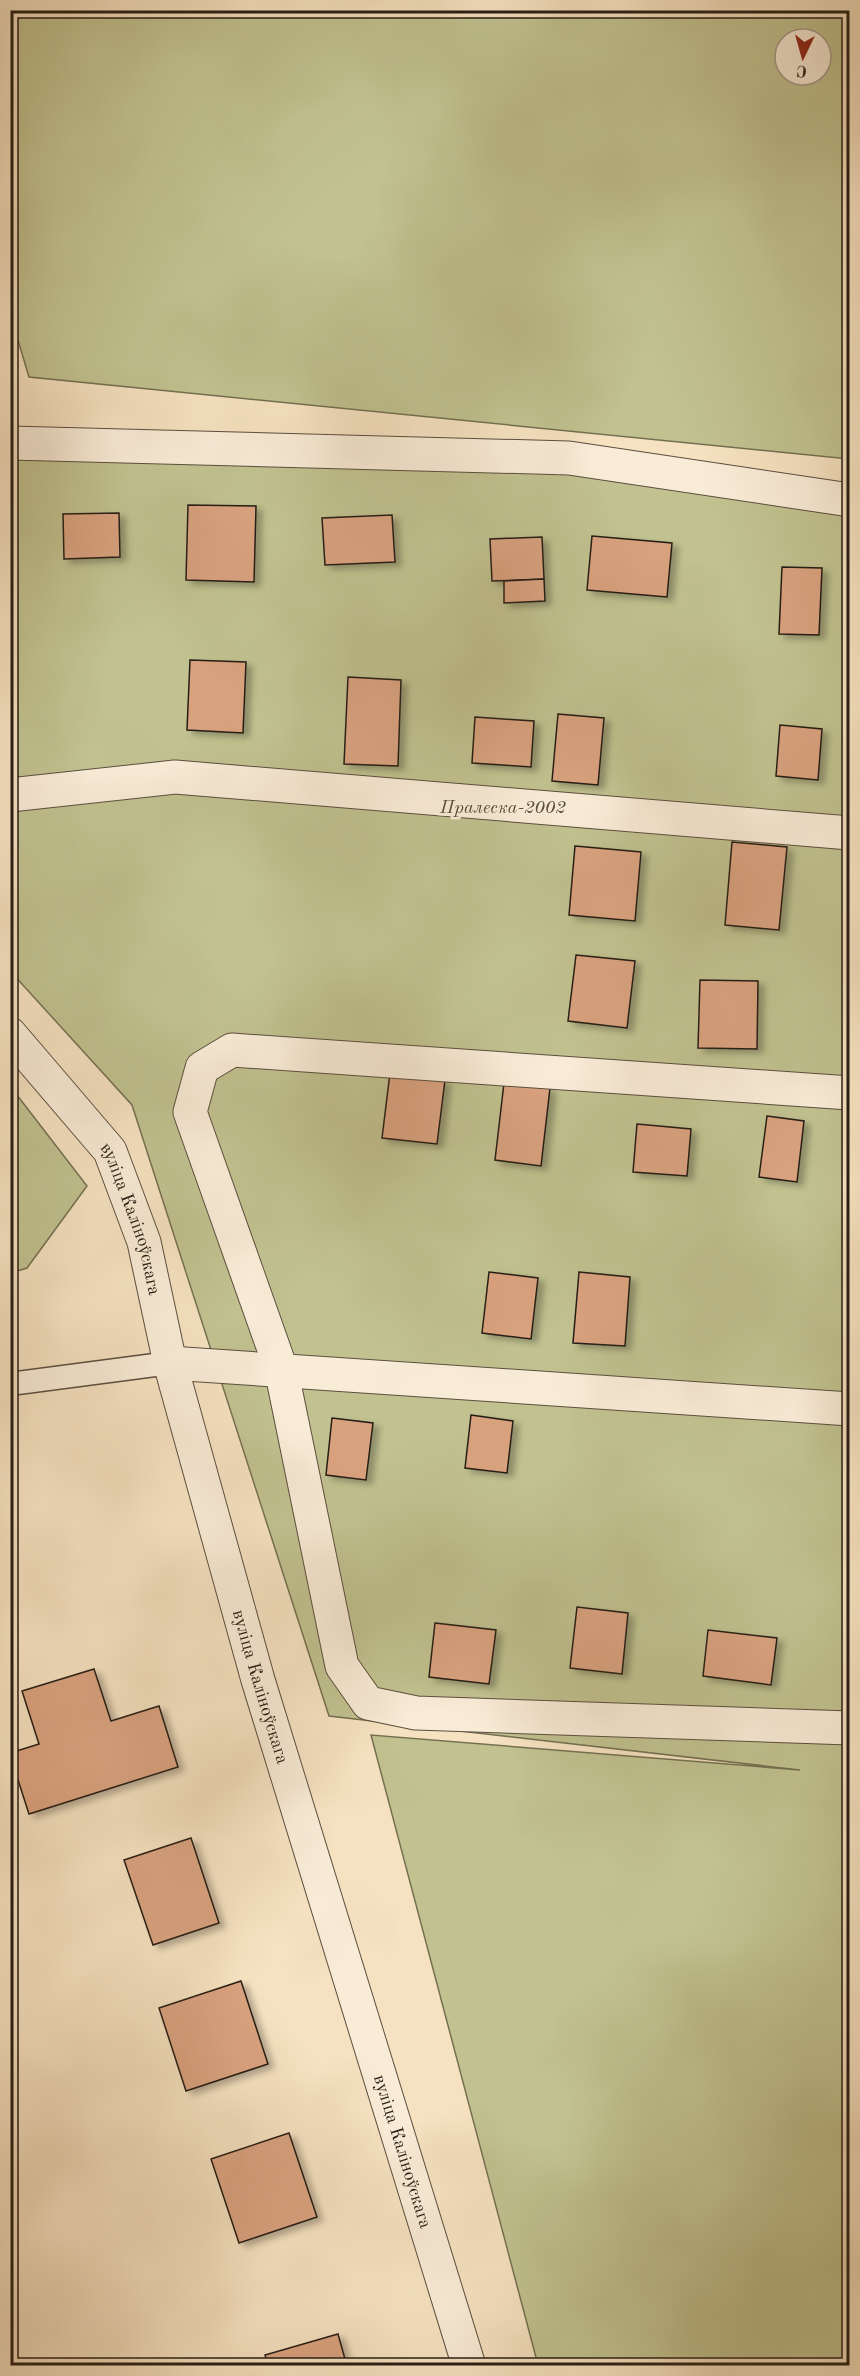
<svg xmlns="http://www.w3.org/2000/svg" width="860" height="2376" font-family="'Old Standard TT',serif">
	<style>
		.green { fill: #c1c290; stroke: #747052; stroke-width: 1.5; fill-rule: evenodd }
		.building { fill: #d9a27f; stroke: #271d14; stroke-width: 1.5; filter: url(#shadow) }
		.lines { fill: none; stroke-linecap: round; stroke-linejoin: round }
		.lane-casing { stroke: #5b4e3f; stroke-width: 25 }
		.street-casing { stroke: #5b4e3f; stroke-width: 35 }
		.lane { stroke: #f9ecd7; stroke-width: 22 }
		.street { stroke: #f9ecd7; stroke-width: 33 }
		.labels { text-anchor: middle; stroke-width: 5; stroke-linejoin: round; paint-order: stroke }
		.park-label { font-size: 18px; font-style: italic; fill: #554f39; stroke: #f9ecd7 }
		.street-label { font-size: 18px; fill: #271d14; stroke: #f9ecd7 }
	</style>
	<defs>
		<filter id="shadow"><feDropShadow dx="6" dy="4" stdDeviation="3" flood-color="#0004"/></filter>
	</defs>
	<rect width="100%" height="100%" fill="#f6e2c1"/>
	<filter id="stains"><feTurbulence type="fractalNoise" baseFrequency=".00333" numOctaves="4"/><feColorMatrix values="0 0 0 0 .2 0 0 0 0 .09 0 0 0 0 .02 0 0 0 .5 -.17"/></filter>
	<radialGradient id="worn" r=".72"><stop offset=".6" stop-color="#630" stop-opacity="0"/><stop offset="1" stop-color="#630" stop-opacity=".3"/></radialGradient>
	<g class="green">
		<path d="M10,11h839v448l-820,-82 -18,-60zM785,39h36v36h-36z"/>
		<path d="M11,451l558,7 280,45v1862h-311l-167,-630 429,35 -471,-54 -197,-611 -121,-133z"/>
		<path d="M10,1086l77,100 -60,82 -16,5z"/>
	</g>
	<g class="building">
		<path d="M188,505l68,1 -2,76 -68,-2z"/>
		<path d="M119,513l1,44 -56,2 -1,-45z"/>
		<path d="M392,515l3,47 -70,3 -3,-47z"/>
		<path d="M592,536l80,7 -5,54 -80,-7z"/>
		<path d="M542,537l2,42 -52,2 -2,-42z"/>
		<path d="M782,567l40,1 -3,67 -40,-1z"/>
		<path d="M544,579l1,22 -41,2v-22z"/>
		<path d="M190,660l56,2 -3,71 -56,-3z"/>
		<path d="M348,677l53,3 -3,86 -54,-2z"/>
		<path d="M558,714l46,4 -6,67 -46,-4z"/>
		<path d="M475,717l59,4 -3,46 -59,-4z"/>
		<path d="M780,725l42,4 -4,51 -42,-4z"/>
		<path d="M732,842l55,5 -8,83 -54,-5z"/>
		<path d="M575,846l66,6 -6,69 -66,-6z"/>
		<path d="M576,955l59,6 -8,67 -59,-7z"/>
		<path d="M700,980l58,1 -1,68 -59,-1z"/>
		<path d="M390,1073l55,7 -8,64 -55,-6z"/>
		<path d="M504,1083l46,5 -9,78 -46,-6z"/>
		<path d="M767,1116l37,5 -7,61 -38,-5z"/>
		<path d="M637,1124l54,5 -4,47 -54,-4z"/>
		<path d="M489,1272l49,6 -7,61 -49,-6z"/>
		<path d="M579,1272l51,5 -5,69 -52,-3z"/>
		<path d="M471,1415l42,6 -6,52 -42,-5z"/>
		<path d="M332,1418l41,5 -7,57 -40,-5z"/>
		<path d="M577,1607l51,6 -6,61 -52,-6z"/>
		<path d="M435,1623l61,7 -7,54 -60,-7z"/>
		<path d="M708,1630l69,8 -6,47 -68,-9z"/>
		<path d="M94,1669l17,52 48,-15 19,61 -149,47 -19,-59v-2l29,-9 -17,-53z"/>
		<path d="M191,1838l28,85 -66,22 -29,-85z"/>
		<path d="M241,1981l27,83 -82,27 -27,-83z"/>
		<path d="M289,2133l28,84 -78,26 -28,-84z"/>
		<path d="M338,2334l9,32h-79l-3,-11z"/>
	</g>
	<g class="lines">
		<defs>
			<path id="lane" d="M10,1384l160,-21"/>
			<g id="street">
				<path d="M10,443l559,15 281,42"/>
				<path d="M10,795l165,-18 675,56"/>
				<path id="s1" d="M10,1034l100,117 34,91 26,121 88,317 211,686"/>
				<path d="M850,1093l-618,-43 -30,18 -12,44 91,257 61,297 26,37 48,10 434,15"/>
				<path d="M170,1363l680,46"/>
			</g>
		</defs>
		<use href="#lane" class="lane-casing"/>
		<use href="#street" class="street-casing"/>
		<use href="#lane" class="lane"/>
		<use href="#street" class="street"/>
	</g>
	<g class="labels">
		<g class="park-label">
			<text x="503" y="813">Пралеска-2002</text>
		</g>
		<g class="street-label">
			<text dy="6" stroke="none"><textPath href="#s1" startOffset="225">вуліца Каліноўскага</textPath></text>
			<text dy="6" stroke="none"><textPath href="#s1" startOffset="711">вуліца Каліноўскага</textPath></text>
			<text dy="6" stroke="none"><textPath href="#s1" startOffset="1197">вуліца Каліноўскага</textPath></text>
		</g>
	</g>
	<rect width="860" height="2376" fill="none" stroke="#f6e2c1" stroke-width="36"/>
	<rect x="12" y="12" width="836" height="2352" fill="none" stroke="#271d14" stroke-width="3"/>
	<rect x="18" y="18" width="824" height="2340" fill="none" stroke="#271d14" stroke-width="1.5"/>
	<g transform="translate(803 57) rotate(185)"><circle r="28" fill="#f9ecd7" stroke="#a59989" stroke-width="1.5"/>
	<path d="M0-4.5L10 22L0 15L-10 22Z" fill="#8f2418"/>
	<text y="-9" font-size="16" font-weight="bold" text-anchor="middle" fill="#271d14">С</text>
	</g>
	<rect width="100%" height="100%" filter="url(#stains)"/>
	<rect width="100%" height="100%" fill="url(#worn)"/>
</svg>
